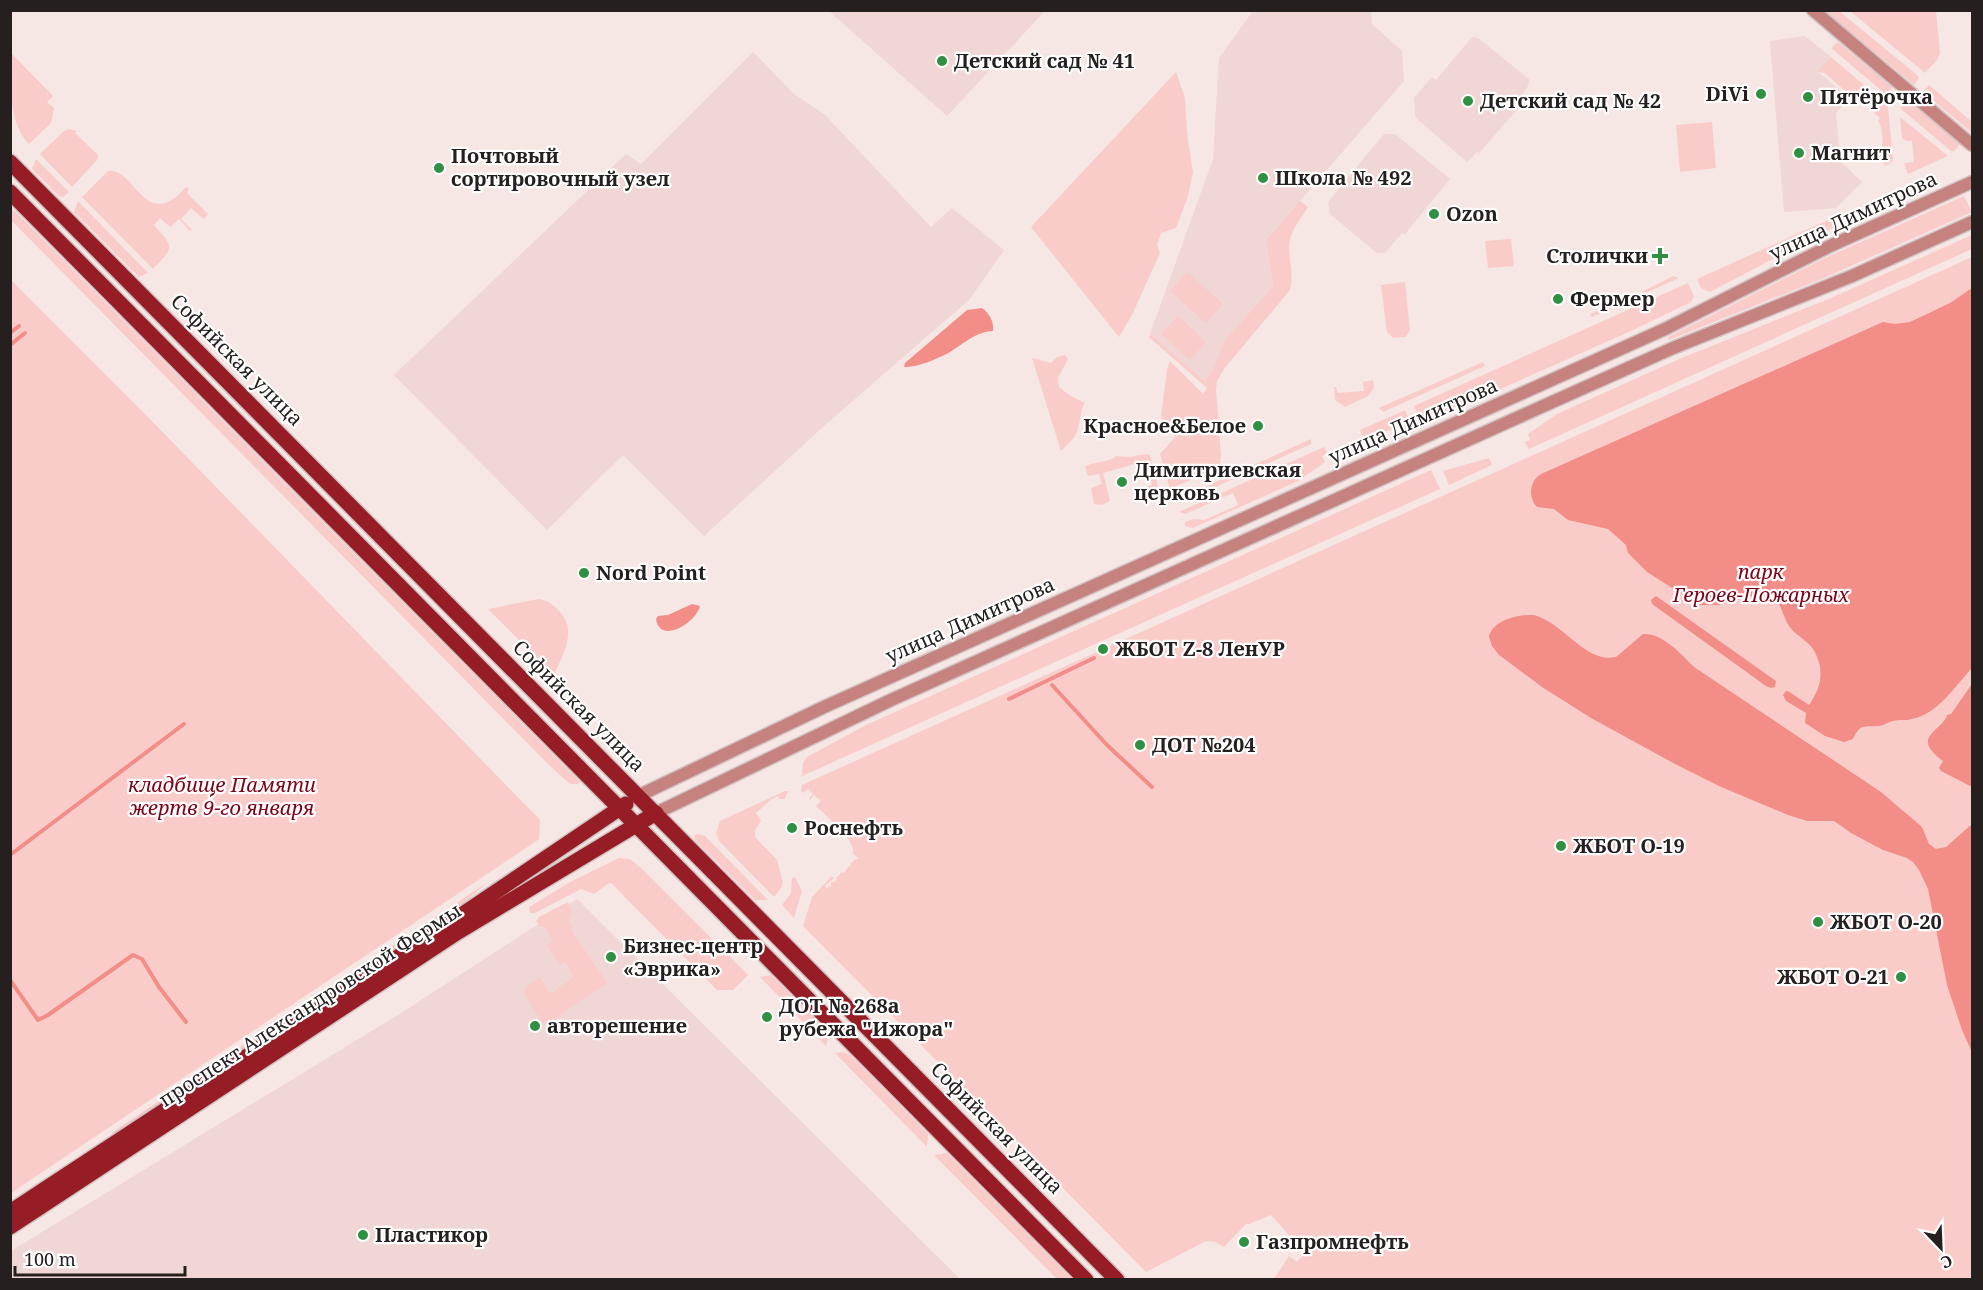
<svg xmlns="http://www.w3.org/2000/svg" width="1983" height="1290" font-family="'Noto Serif',serif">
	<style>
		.built { fill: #f0d6d5 }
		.green { fill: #f9ccc9 }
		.water { fill: #f28d88 }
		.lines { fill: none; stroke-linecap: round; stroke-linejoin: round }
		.stream { stroke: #f28d88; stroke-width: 4 }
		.minor-casing { stroke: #d0c2c1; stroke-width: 15 }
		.major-casing { stroke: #d0c2c1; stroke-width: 18 }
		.minor { stroke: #c5827f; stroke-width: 12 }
		.major { stroke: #961d26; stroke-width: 15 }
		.poi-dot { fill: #2f8f42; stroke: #fff; stroke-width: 2 }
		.labels { text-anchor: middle; stroke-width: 4.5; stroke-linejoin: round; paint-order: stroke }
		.poi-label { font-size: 20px; font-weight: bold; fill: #25201f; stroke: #fff; text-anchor: start }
		.street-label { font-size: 20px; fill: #25201f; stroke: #fff }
		.park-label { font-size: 20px; font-style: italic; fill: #800015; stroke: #fff }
	</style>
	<rect width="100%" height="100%" fill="#f6e6e4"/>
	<g class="built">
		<path d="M829,11h216l-98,105z"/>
		<path d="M1253,11h118l1,13 30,27 2,30 -138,159 7,46 -49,55 -11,29 -8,11 -55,-47 63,-175 6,-101z"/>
		<path d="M1805,36l26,21 -13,15 31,26 -13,15 4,48 22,21 -26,26 -52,4 -14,-171z"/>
		<path d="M1472,37l6,1 52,42 -2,6 -9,13 4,4 -44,50 -2,-1 -10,10 -52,-45 -1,-19 18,-21 4,3z"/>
		<path d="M753,52l42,43 29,19 107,113 21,-19 52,42 -34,49 -146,127 -120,110 -81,-81 -76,75 -153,-155 232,-221 15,10z"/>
		<path d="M1384,134h11l55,45 -45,55 -3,-1 -17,20h-8l-47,-39 -2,-12z"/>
		<path d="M577,899l383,380 -949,1v-29l387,-236z"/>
	</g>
	<g class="green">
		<path d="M1825,11h14l77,63 3,4 -5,7z"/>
		<path d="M1850,11h86l4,42 -3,7 -12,13z"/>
		<path d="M1838,42l54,45 -4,9 -57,-48z"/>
		<path d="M11,53l42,43 -6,6 7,6 -3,15 -22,21c-21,-21 -19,-63 -18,-91z"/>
		<path d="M1831,57l33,28 -12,12 -27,-24 -8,-1z"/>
		<path d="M1176,72l9,26 2,35 6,40 -6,26 -11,29 -15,5 -4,12 3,8 -28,62 -13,22 -88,-110z"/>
		<path d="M1929,85l43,37v7l-2,2 -47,-39z"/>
		<path d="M1908,100l52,44 -6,7h-3l-50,-42 1,-5z"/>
		<path d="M1884,102l4,4 5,55 -7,5 -8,-7c6,-8 6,-30 0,-38l2,-3 -6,-5z"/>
		<path d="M1900,117l48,39 -40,18 -4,-11 10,-1 -2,-21h-6l-4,-3z"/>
		<path d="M1712,122l4,46 -36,4 -4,-47z"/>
		<path d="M69,129l8,2 -2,2 23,22v4l-26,28 -32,-33 24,-23z"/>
		<path d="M36,159l33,33 -6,5 -4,-1 -27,-27z"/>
		<path d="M108,171c24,-4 33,47 64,29 5,-3 10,-9 14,-13l3,2 -2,4 21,21 -4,5 -13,-11 -10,11 11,11 -2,1 -11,-12 -9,8 -10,-9 -6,7c20,23 21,21 -1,44l-71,-72z"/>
		<path d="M1964,196l8,16 -148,66 -155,62 -1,-3 157,-79z"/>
		<path d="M78,201l70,72 -9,4 -65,-65z"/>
		<path d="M1300,201l8,6c-7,11 -19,26 -19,39 0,15 5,29 1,44l-66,79 -7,12 -1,9 5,65 -1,9 -4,5 -46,20 -10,-35 15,-17 -14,-20 6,-47 3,-9 33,33 4,-6 -58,-51 1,-3 55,47 8,-11 11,-29 49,-55 -7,-46z"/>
		<path d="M10,206l570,576 -2,2h-8l-21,-19 -538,-545z"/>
		<path d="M1835,217l1,9 -126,66 -9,-4 -4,-9z"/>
		<path d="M1972,235v14l-443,200 -4,-7 5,-2 -2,-6 29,-20 120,-54 154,-62z"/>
		<path d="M1511,239l3,27 -26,2 -3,-27z"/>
		<path d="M1972,257v1022h-698l15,-23 8,6 8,-9 -34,-38 -22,9h-3l-22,23 -8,-5 -10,-1 -60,31 -343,-346 9,-29 20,-21 2,2 -9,8 3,3v-3h3v-3l6,-3 -1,-2 6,-6 2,1 5,-7h2l-1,-2 6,-5h3l-6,-6c2,-14 -27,-37 -37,-47l5,-5 -7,-6 -4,5 -1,-2 4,-4 -5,-5 -5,4 -2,-2 1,-6z"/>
		<path d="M1187,272l36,32 -17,19 -36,-32z"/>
		<path d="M1673,276l6,2 -87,39 -2,-3 40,-16z"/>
		<path d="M10,279l137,137 393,404 -1,19 -4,3 -524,351z"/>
		<path d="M1405,282l5,49 -5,6 -12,1 -6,-6 -6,-47z"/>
		<path d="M1688,283l6,13 -3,6 -60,29 -209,93 -8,-18z"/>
		<path d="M1178,316l28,26 -16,18 -29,-26z"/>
		<path d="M1065,355l3,4 -10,19 1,9 10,8 16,8c-6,9 -4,22 -10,33 -3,5 -10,10 -14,15l-29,-93 19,5 6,-6z"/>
		<path d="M1483,362l2,4 -102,46 -4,-4z"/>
		<path d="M1373,380l1,8 -6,8 -23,11 -10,-7 -1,-13h2l2,6 26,-2 -1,-9z"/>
		<path d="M1405,410l6,14 -48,14 -3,-8z"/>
		<path d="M1311,439v5l-131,59 3,-6z"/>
		<path d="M1324,447l3,6 -5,3 3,6 -27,19 -105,47 -8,-2v-4l9,-3 10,1 34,-15 -5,-12 -48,21 -6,-2z"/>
		<path d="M1145,454l5,1 9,36 -14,3 -2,-6 9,-3 -6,-24 -43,12 7,28 -8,4 -8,-1 -3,-16 11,-4 -3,-10 -11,2 -3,-9c10,-7 22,-3 31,-11l14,1z"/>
		<path d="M1489,458l3,7 -43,20 -6,-14z"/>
		<path d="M1431,470l9,19 -638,287 1,-13 4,-6 57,-31z"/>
		<path d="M539,599c9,2 14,5 20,12 19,19 4,43 -5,64l-66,-66z"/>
		<path d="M785,791h3l-3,8h-5l-2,-3 -6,3 -16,14 5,8 -6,9v7l22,23 6,22 -2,6 -7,9 -55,-56 -3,-8 4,-12z"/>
		<path d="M698,834l7,2 63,64h-13l-60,-60 -1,-4z"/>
		<path d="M619,858l11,1 10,8 108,108 -15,15h-16l-105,-106 -3,-1 -15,11 -13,-5 -46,24h-5l-1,-6 43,-26z"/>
		<path d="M795,877l7,14 -8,27 -12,-13 9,-12 1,-15z"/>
		<path d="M488,882l-39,34 -332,217h-6z"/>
		<path d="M568,902l4,9 -3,11 4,6 -2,2 36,53 -60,41 -4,-1 -19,-28 1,-7 15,-11 10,17 24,-17 -9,-15 -5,2 -13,-18 6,-4 -8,-15 -6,-1 -3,-5 3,-4z"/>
		<path d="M771,975l55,55 2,8 -2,8 -66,-69z"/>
		<path d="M843,1052l7,3 78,79 -1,13 -92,-94z"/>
		<path d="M947,1153l125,126h-15l-123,-124z"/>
	</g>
	<g class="water">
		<path d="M1972,288v380c-17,18 -34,46 -60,51 -6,2 -13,0 -19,2 -5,1 -8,4 -14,5 -14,1 -19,-3 -26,13l-9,3 -19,-6 -20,-13 1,-10 -20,-12 -3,-6 3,-4h2l21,14c13,-18 16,-37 4,-56 -6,-9 -18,-14 -24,-23 -7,-11 -8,-24 -18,-33l-11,1 -40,11h-21l-52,-33 -19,-19 -2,-8 -18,-16 -40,-9 -14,-11 -17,-2c-9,-9 -8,-26 4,-33l342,-152 12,2 15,-2 40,-19z"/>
		<path d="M982,308c8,6 12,14 11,23 -18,1 -28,12 -43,21 -13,7 -31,15 -46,15l1,-4 62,-53z"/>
		<path d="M1656,596l120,85 -1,6 -4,1 -5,-2 -114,-82 -1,-4z"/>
		<path d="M692,604l8,2c-4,17 -40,39 -44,13l2,-3 10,-1z"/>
		<path d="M1534,615c30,8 52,49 82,42l27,-23c19,-2 39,21 51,33l187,125 41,35 7,17 7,5 10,-2 26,-23v228l-10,-22 -15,-45 -19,-96 -9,-19 -6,-8 -6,-4 -24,-8 -32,-17 -17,-12h-27l-19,-6 -69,-29 -44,-22 -84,-46 -49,-31 -43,-32 -7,-9 -3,-9c3,-17 30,-23 45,-22z"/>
		<path d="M1972,684v103l-31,-16 -2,-3 4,-7c-4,-3 -8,-6 -11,-10 -14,-16 12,-23 15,-36l4,-1z"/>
	</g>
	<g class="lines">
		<g class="stream">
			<path d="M10,333l9,-7"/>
			<path d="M10,345l15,-12"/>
			<path d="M1052,685l55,60 45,42"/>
			<path d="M1009,699l85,-41"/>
			<path d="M10,855l174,-131"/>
			<path d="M10,980l28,40 10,-5 85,-60 9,4 17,28 27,35"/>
		</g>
		<defs>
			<g id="minor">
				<path d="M1813,10l159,135"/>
				<path d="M638,796l186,-89 841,-378 165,-83 142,-64"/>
				<path d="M656,813l235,-113 659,-297 123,-55 179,-72 120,-54"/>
			</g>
			<g id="major">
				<path d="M10,162l1107,1118"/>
				<path d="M10,192l1076,1088"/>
				<path d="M10,1212l441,-290 175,-118"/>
				<path d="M10,1227l448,-295 198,-119"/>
			</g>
		</defs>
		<use href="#minor" class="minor-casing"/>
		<use href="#major" class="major-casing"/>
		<use href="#minor" class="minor"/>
		<use href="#major" class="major"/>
	</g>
	<g class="poi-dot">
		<circle cx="942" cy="61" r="6"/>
		<circle cx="1761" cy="94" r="6"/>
		<circle cx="1808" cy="97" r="6"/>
		<circle cx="1468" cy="101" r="6"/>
		<circle cx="1799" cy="153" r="6"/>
		<circle cx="439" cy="168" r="6"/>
		<circle cx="1263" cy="178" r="6"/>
		<circle cx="1434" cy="214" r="6"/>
		<path d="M1657 247h6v6h6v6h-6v6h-6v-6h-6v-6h6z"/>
		<circle cx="1558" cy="299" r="6"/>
		<circle cx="1258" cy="426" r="6"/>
		<circle cx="1122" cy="482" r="6"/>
		<circle cx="584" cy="573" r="6"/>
		<circle cx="1103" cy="649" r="6"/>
		<circle cx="1140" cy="745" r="6"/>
		<circle cx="792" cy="828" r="6"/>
		<circle cx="1561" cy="846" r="6"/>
		<circle cx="1818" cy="922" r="6"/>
		<circle cx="611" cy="957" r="6"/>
		<circle cx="1901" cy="977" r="6"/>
		<circle cx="767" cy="1017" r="6"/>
		<circle cx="535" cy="1026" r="6"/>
		<circle cx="363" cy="1235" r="6"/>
		<circle cx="1244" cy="1242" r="6"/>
	</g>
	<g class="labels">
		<g class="poi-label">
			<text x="954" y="68">Детский сад № 41</text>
			<text x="1749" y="101" text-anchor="end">DiVi</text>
			<text x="1820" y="104">Пятёрочка</text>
			<text x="1480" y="108">Детский сад № 42</text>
			<text x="1811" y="160">Магнит</text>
			<text x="451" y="163">Почтовый<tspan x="451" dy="23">сортировочный узел</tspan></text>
			<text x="1275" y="185">Школа № 492</text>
			<text x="1446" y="221">Ozon</text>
			<text x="1648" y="263" text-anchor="end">Столички</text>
			<text x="1570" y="306">Фермер</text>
			<text x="1246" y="433" text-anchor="end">Красное&amp;Белое</text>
			<text x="1134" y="477">Димитриевская<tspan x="1134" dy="23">церковь</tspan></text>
			<text x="596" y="580">Nord Point</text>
			<text x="1115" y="656">ЖБОТ Z-8 ЛенУР</text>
			<text x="1152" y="752">ДОТ №204</text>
			<text x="804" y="835">Роснефть</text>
			<text x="1573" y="853">ЖБОТ О-19</text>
			<text x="1830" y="929">ЖБОТ О-20</text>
			<text x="623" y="953">Бизнес-центр<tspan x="623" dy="23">«Эврика»</tspan></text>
			<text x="1889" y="984" text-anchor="end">ЖБОТ O-21</text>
			<text x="779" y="1013">ДОТ № 268а<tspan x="779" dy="23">рубежа "Ижора"</tspan></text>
			<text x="547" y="1033">авторешение</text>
			<text x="375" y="1242">Пластикор</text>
			<text x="1256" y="1249">Газпромнефть</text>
		</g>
		<g class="street-label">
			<text transform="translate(1853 216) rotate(-25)" y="7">улица Димитрова</text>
			<text transform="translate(237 360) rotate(45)" y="7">Софийская улица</text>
			<text transform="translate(1413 421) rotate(-24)" y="7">улица Димитрова</text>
			<text transform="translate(970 620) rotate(-24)" y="7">улица Димитрова</text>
			<text transform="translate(579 706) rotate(45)" y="7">Софийская улица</text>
			<text transform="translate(310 1005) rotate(-33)" y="7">проспект Александровской Фермы</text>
			<text transform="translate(997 1128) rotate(45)" y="7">Софийская улица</text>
		</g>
		<g class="park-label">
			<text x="1761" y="579">парк<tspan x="1761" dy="23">Героев-Пожарных</tspan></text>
			<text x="222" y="792">кладбище Памяти<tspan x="222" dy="23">жертв 9-го января</tspan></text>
		</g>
	</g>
	<rect width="1983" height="1290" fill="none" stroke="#25201f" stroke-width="24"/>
	<g transform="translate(1941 1248) rotate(157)" stroke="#ffffff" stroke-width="4.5" paint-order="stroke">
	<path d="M0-4.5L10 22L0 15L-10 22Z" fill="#25201f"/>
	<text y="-9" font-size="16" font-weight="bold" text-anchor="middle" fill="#25201f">С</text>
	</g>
	<path d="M15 1266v9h170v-9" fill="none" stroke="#25201f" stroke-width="3"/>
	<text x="24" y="1266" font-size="18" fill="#25201f" stroke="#ffffff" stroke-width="4.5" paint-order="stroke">100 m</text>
</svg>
